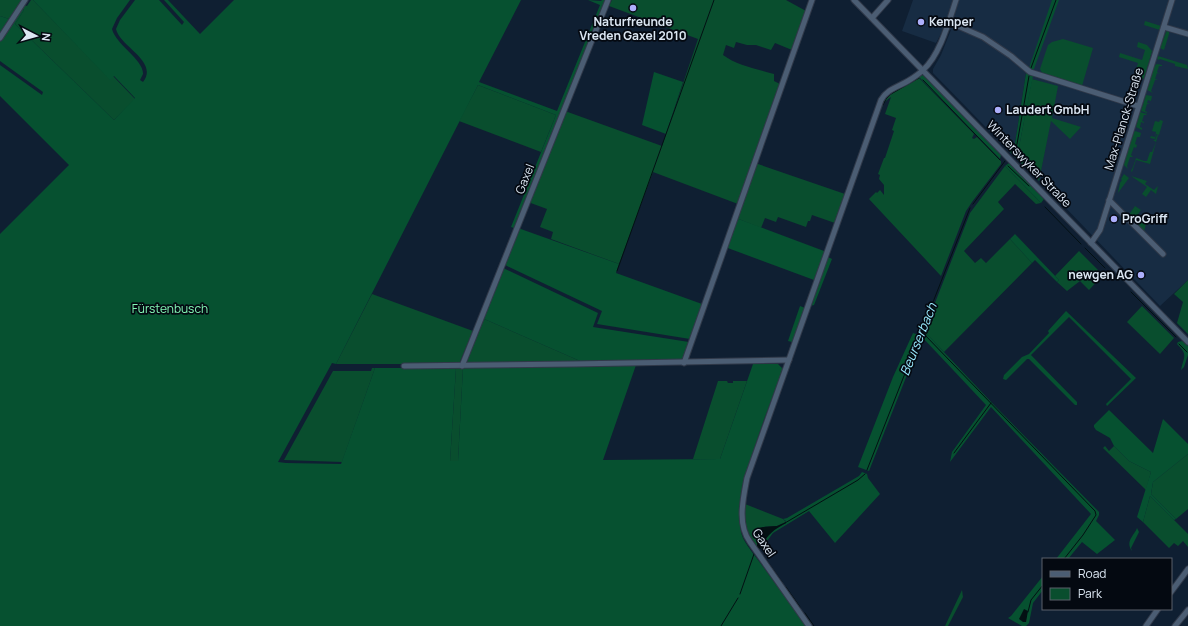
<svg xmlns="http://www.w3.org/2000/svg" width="1188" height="626" font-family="Manrope,sans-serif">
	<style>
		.built { fill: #172c43 }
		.green { fill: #094e2e }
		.forest { fill: #065130 }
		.water { fill: #031013 }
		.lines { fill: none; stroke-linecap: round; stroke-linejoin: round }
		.stream { stroke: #031013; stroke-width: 1 }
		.minor-casing { stroke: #303949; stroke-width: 7 }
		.minor { stroke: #4b5d73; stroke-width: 5 }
		.poi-dot { fill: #adaffb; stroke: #040911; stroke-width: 1.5 }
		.labels { text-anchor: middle; stroke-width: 3.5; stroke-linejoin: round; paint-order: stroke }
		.poi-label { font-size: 12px; font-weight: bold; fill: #dbe6f2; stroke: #040911; text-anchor: start }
		.street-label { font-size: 12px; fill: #dbe6f2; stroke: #040911 }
		.park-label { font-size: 12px; fill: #83f7b6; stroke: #040911 }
		.water-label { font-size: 13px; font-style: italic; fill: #99ebff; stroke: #040911 }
	</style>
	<rect width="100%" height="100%" fill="#0f1f32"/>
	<path class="built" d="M913,0h275v280l-28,26 -121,-126 18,-93 -25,-8v-3l-6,-3 -11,70 -5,9 -77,-79v-4l8,-14 10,-25 -7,-2 -8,15 -34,-12z"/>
	<g class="green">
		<path d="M0,0h22l-13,19 -9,-3z"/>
		<path d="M31,0h2l77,79 3,-3 22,23 -21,21 -98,-95 -1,-1 9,-14 -2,-2 1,-3 4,1z"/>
		<path d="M612,0h174l20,11 -14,39 -17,-7 -4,7 -15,-5h-9l-11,-3 -2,6 -8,-3 -3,10c13,10 34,14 51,19v7l6,3 -42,120 -85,-32 -34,92 -68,-25 2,-7 -13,-5 7,-18 -19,-7 37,-91 97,35 36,-107 -89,-33z"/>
		<path d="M1145,21l16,5 -1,4 -16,-5z"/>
		<path d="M1167,30l2,1v3l-5,16 -4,-2z"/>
		<path d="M1063,39l30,9 -11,38 -40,-13 -2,-4 8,-24 4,-3z"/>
		<path d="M1138,42l9,3 5,6 -8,28 -10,-3 4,-13 -19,-6 1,-4 22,7 3,-10 -8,-3z"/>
		<path d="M1158,56l29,9 1,4 -13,-3v-2l-15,-5 -2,1 -1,-2z"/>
		<path d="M1157,64l5,1v1h-3l-2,6 3,2 -3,-1 -2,6 3,1h-3l-4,11 2,2 -6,-3 7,-24z"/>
		<path d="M922,74l1,1 -4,3 55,56 -2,4 2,1 3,-2 24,24v3l-29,38 -6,9 -25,65 -72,-77 7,-7 1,1 3,-3 4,5v-10l-5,-6 1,-4 -2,-1 6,-16h1l9,-27 -2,-1 4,-12 -11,-4 6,-17 -8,6 -1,5 -2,-1 5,-11z"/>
		<path d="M1032,79l26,7 -6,32 29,9 -11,12 -19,-18 -12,60 -26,-26 6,-8z"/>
		<path d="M478,85l78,30 -15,37 -82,-31z"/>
		<path d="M1146,95l6,1 -1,5 -3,-1 -1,3 3,1h-3l-2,7 2,1v1l-6,-2z"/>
		<path d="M1140,112l7,2 -1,1h-2l-2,6 2,1v1l-3,-1 -1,5 2,1v2l-6,-3z"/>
		<path d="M1160,120l3,1 -4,14 -3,-1 -1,5 -5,-1 1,-2 4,1 1,-5 -4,-1 3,-10 4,1z"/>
		<path d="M1134,132l1,-1 6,2 -1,4h-3l-2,7 2,1 -1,3 -2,-1 -3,8 2,2h-3l-3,9 1,3 -4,-4v-2z"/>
		<path d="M1157,135h1l-8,29 -14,-4 -4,12 -1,-1 2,-4 3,-9 8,3h3l3,-9h2l4,-10 -3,-2h2z"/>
		<path d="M755,163l90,31 -10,29 -23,-8 -2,6h-2l-2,6 -28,-10 -2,5 -11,-4 -4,10 -25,-10z"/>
		<path d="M1005,166l36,37 -5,1 -21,-20 -17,18 6,7 -40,42 11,12 6,-5 5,5 24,-24 22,24 -88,89 -20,-21 46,-118z"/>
		<path d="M1124,174l5,4 -11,15 2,-10 2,-3 -1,-1z"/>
		<path d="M1131,176l16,5 -2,3 9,6 4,-4 -2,8 -5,-4 -5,7 -4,-3 5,-7z"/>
		<path d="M1135,206l6,4 -5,7 10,7 -2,8 -16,-16z"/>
		<path d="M1079,251l24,24 -14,15 -9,-9 -13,10 -10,-9 2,-2 -4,-4z"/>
		<path d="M1188,280v54l-11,-11 6,-21 -9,-8z"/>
		<path d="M372,294l101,37 -14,33h-123z"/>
		<path d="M1142,306l32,32 -14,16 -33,-32z"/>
		<path d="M482,318l98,43v1l-115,2z"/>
		<path d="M372,368h3l-33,94 -58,-2 49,-89h38z"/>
		<path d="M456,368h7l-5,93h-8z"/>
		<path d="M718,381h9l1,2h5v-2h14l-27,78h-27z"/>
		<path d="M1105,446l4,5 5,-5 15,15 22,11 -5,18 -43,-42z"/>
		<path d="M1188,454v55l-12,10 -25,-25 2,-12z"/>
		<path d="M1150,496l38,38v13l-5,-6 -5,5 -4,-3 -5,5 -26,-26z"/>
		<path d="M745,504l38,15 3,3c-3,1 -6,3 -9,4 -9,1 -17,-1 -24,7l4,7v8c-13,-17 -13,-22 -12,-44z"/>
		<path d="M962,590l1,7 -15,29h-3z"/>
	</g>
	<g class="forest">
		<path d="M33,0h97l-13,18 -5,11c4,16 32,31 31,45l-3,6 3,2c16,-21 -23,-35 -27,-53l4,-9 15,-20h24l23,25 2,-3 -20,-22h4l32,34 34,-34h287l-42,82 78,29 43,-106 -12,-5 13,1 1,-1h4l-92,228 -3,-1 45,-112 -78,-30 -142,279 -4,-1 -54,99 8,1 55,1 34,-96h81l-6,93h8l5,-93 173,-3 -33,95 117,-1 33,-95h25l5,5c-13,37 -55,133 -40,169 5,10 14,20 21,30 14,19 29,39 43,58h-807v-392l69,-69 -69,-69v-31l42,30 1,-3 -43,-31v-20l22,-33 2,2 -9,14 1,1 98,95 21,-22 -21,-22 -4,4z"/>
		<path d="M1052,0h7l-25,69 -2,1 -3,-2z"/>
		<path d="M0,16l9,3 -9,15z"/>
		<path d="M654,72l29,10 -17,52 -24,-9z"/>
		<path d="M1026,73l7,3 -14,71 -6,8 -3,-3 5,-9z"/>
		<path d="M923,75l78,80 -1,4 -81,-82z"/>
		<path d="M1009,163l35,36 -3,4 -36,-37z"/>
		<path d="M736,218l88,33 1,1 -11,28 -89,-33z"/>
		<path d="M518,228l101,36 -3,9 86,31 -12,35 -93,-15 5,-13 -95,-45 -3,-2z"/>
		<path d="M1015,234l43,45 1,1 -2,2 -22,-22 -3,3 -22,-24z"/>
		<path d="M828,257l4,2 -18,46 -4,1z"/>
		<path d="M503,268l95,45 -5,14 96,15 -7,19 -102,1v-1l-98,-43z"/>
		<path d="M800,306l5,2 -13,34 -4,-1z"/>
		<path d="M1066,311l70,67 -29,28 -1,-2 25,-25 -62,-62 -38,38 46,47v3h-2l-46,-46h-2l-21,21 -3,-1 1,-4 18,-18 7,-3 20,-21 -1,-2z"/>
		<path d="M924,331l70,74 105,107v3l-3,6 19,19 -18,14 -15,-12 -14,17h-12l35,-45 -100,-107 -41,55 2,-10 34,-47 -64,-68 -53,134 -11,-4 35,-90 20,-44 9,3z"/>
		<path d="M1182,341l6,5v9l-4,12 -3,3c3,-14 7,-15 -4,-26l1,-2z"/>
		<path d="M1109,410l44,43 10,-34 25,25v10l-35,28 -2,12 25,25 -2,1 -24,-24 -7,26 -6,-5 14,-45 -22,-11 -15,-15 -4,-8 -14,-8 -2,-3v-2z"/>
		<path d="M862,472l5,2 1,4 12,16 -45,49 -26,-32 -36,22 -12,16c5,-14 12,-19 25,-26v-2l-3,-2 4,-1 72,-42z"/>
		<path d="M1137,528l2,4 -8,16 1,3c-7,-10 2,-15 5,-23z"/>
		<path d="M1043,576v14l-10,13 -4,20 -3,3h-4l-14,-8 3,-2z"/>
	</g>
	<g class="water">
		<path d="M786,522v1c-13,7 -20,12 -25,26l-4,-1v-8l-4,-7c6,-8 15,-6 24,-7 3,-1 6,-3 9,-4z"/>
		<path d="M1024,609l4,2 -2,11h-3l-4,-3z"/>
	</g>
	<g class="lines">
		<g class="stream">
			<path d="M1031,68l25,-68"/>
			<path d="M923,80l77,80"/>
			<path d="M883,105l3,-6 5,-5 28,-16"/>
			<path d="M1013,153l4,-9 12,-68"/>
			<path d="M1008,166l21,20"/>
			<path d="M973,204l32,-43"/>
			<path d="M1045,207l36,37"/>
			<path d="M1085,248l20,20"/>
			<path d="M617,271l97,-271"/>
			<path d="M1131,292l45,45"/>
			<path d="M922,329l1,4 172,178 1,4 -13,20 -19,24"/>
			<path d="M1179,344l8,8"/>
			<path d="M954,453l37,-50"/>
			<path d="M867,470l103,-262"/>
			<path d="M785,523l73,-43 7,-6"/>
			<path d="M763,555l19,27"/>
			<path d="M786,587l14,20"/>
			<path d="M740,594l14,-40"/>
			<path d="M1028,612l3,-12 12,-15"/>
			<path d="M805,613l9,13"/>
			<path d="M721,626l17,-28"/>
		</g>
		<defs>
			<g id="minor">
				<path d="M854,0l334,342"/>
				<path d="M872,18l16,-18"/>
				<path d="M949,22l34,15 28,19 19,16 108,34"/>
				<path d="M1164,27l24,7"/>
				<path d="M0,38l25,-38"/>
				<path d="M1109,200l54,54"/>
				<path d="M1091,243l9,-13 72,-230"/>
				<path d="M684,363l128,-363"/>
				<path d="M404,366l169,-2 216,-4"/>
				<path d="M462,366l146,-366"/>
				<path d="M1171,592l17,-23"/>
				<path d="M809,626l-59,-84c-13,-18 -7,-43 -3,-64l134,-378c6,-11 17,-13 27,-19 5,-3 11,-7 15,-11 17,-15 26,-49 33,-70"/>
				<path d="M1146,626l12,-17"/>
				<path d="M1175,626l13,-16"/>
			</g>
		</defs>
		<use href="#minor" class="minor-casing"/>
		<use href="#minor" class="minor"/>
	</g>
	<g class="poi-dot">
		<circle cx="633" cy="8" r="4"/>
		<circle cx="921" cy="22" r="4"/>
		<circle cx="998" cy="110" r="4"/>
		<circle cx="1114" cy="219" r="4"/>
		<circle cx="1141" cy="275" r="4"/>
	</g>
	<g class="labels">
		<g class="poi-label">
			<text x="633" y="26" text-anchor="middle">Naturfreunde<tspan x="633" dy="14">Vreden Gaxel 2010</tspan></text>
			<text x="929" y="26">Kemper</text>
			<text x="1006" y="114">Laudert GmbH</text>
			<text x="1122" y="223">ProGriff</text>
			<text x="1133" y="279" text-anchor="end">newgen AG</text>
		</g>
		<g class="street-label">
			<text transform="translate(1124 119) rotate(-73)" y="4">Max-Planck-Straße</text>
			<text transform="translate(1029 164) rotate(46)" y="4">Winterswyker Straße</text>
			<text transform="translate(525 179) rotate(-68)" y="4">Gaxel</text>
			<text transform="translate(764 543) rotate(56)" y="4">Gaxel</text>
		</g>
		<g class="park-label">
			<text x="170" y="313">Fürstenbusch</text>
		</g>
		<g class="water-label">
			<text transform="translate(918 339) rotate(-68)" y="5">Beurserbach</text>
		</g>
	</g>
	<rect x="1042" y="558" width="130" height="52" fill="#040911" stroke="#5a616b"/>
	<rect x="1050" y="571" width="20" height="6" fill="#4b5d73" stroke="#5a616b"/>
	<text x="1078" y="578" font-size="12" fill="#dbe6f2">Road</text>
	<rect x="1050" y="588" width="20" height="12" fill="#094e2e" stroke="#5a616b"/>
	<text x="1078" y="598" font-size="12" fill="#dbe6f2">Park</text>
	<g transform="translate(36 36) rotate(96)" stroke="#040911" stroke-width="3" paint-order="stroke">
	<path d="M0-3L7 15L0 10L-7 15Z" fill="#dbe6f2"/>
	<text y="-6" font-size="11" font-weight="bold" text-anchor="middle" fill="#dbe6f2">N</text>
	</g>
</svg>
